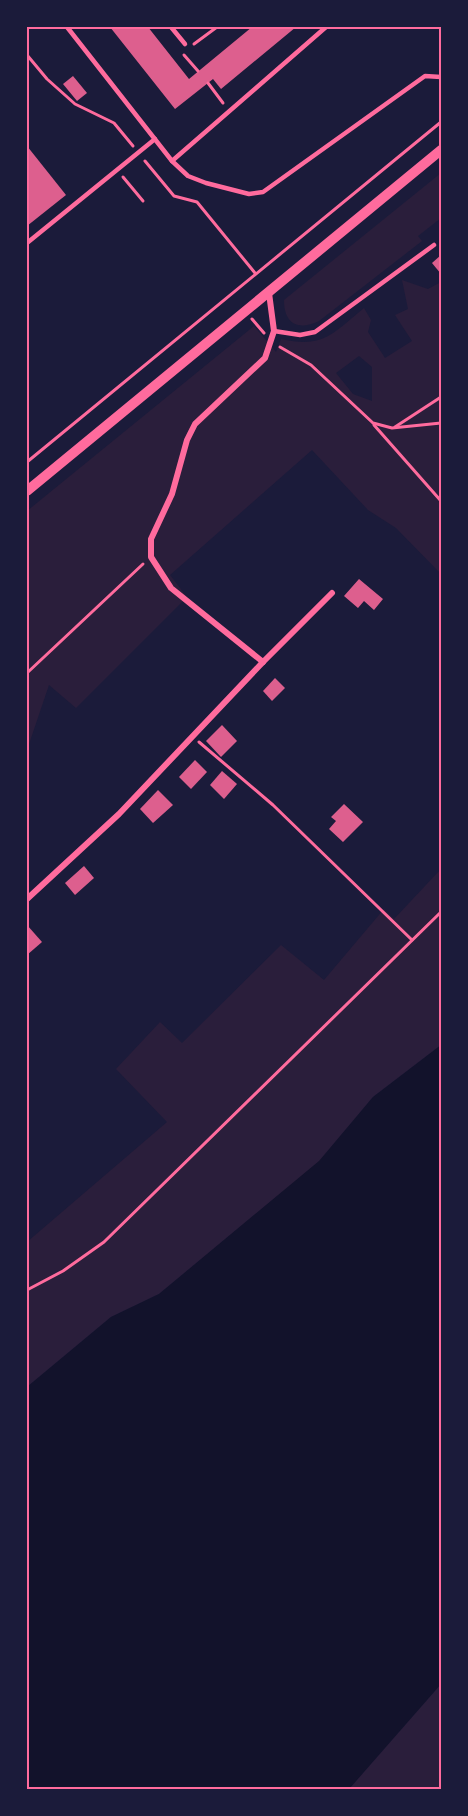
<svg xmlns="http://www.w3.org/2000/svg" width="468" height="1816" font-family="'IBM Plex Sans',sans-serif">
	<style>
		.green { fill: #2a1e3b; fill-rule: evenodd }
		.water { fill: #12122b }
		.building { fill: #dd5f8e }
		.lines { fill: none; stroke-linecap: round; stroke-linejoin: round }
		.path { stroke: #ff6b9d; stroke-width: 3 }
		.service { stroke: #ff6b9d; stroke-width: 4.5 }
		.minor { stroke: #ff6b9d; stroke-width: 6 }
		.tertiary { stroke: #ff6b9d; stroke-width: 10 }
		.neatline { fill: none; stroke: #ff6b9d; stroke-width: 2 }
	</style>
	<rect width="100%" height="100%" fill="#1b1b3a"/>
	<g class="green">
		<path d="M441,173v45l-23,18 4,5 -103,80c-21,10 -35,3 -35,-21z"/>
		<path d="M402,280l26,9 13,-7v292l-45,-46 -28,-18 -56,-60 -142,125 17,22 -111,111 -27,-23 -22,65v-239l227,-185 22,26 5,-13c43,10 52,-6 83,-31l7,12 -3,12 17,26 27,-17 -17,-26 13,-6zM359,356l13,11v34l-19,-7 -17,-21z"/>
		<path d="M441,869v176l-68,52 -53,64 -161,133 -48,23 -84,70v-145l140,-120 -51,-53 44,-47 22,21 99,-98 43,35 60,-71 10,10z"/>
		<path d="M441,1684v105h-92z"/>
	</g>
	<path class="water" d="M441,1045v639l-92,105h-322v-402l84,-70 48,-23 160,-133 54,-64z"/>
	<g class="building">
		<path d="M110,27h38l41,52 63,-52h44l-75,62 -8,-10 -38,30z"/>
		<path d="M73,76l14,17 -10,8 -14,-17z"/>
		<path d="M27,146l39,49 -39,31z"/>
		<path d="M441,255v19l-9,-11z"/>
		<path d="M359,579l24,20 -9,11 -10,-9 -6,7 -14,-12z"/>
		<path d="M275,678l10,10 -13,13 -9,-10z"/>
		<path d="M222,725l15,16 -16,16 -15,-16z"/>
		<path d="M195,760l12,12 -16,17 -12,-12z"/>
		<path d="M222,771l15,13 -13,15 -14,-14z"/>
		<path d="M158,790l15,15 -20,18 -13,-14z"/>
		<path d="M344,804l19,18 -20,20 -14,-13 7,-8 -5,-4z"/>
		<path d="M84,866l10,12 -19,17 -10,-12z"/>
		<path d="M27,925l15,17 -15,13z"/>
	</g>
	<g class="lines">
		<g class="path">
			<path d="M194,44l23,-17"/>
			<path d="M27,55l20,24 28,25 39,19 19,23"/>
			<path d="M184,55l14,16"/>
			<path d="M208,83l15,20"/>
			<path d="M145,161l29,35 23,6 58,71"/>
			<path d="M123,177l20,24"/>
			<path d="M252,319l12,14"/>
			<path d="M280,347l31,18 62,58 19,5 49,-5"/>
			<path d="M374,425l67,76"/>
			<path d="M395,427l46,-30"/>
			<path d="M27,462l414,-340"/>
			<path d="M27,673l116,-109"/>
			<path d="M199,742l74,63 139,135"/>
			<path d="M27,1290l36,-19 41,-29 337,-330"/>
		</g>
		<g class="service">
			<path d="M67,27l105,134 16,15 18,7 43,11 14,-2 162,-116 16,1"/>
			<path d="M171,27l14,17"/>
			<path d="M172,161l154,-134"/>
			<path d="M27,243l128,-104"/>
			<path d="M274,331l26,4 15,-3 119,-87"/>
		</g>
		<g class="minor">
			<path d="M263,662l-92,-74 -20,-31v-18l21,-45 15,-54 8,-16 70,-66 9,-27 -5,-38"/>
			<path d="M27,899l92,-85 144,-152 69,-69"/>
		</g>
		<path class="tertiary" d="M27,491l414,-341"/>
	</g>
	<rect width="468" height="1816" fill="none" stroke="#1b1b3a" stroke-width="57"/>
	<rect x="28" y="28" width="412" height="1760" class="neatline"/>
</svg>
